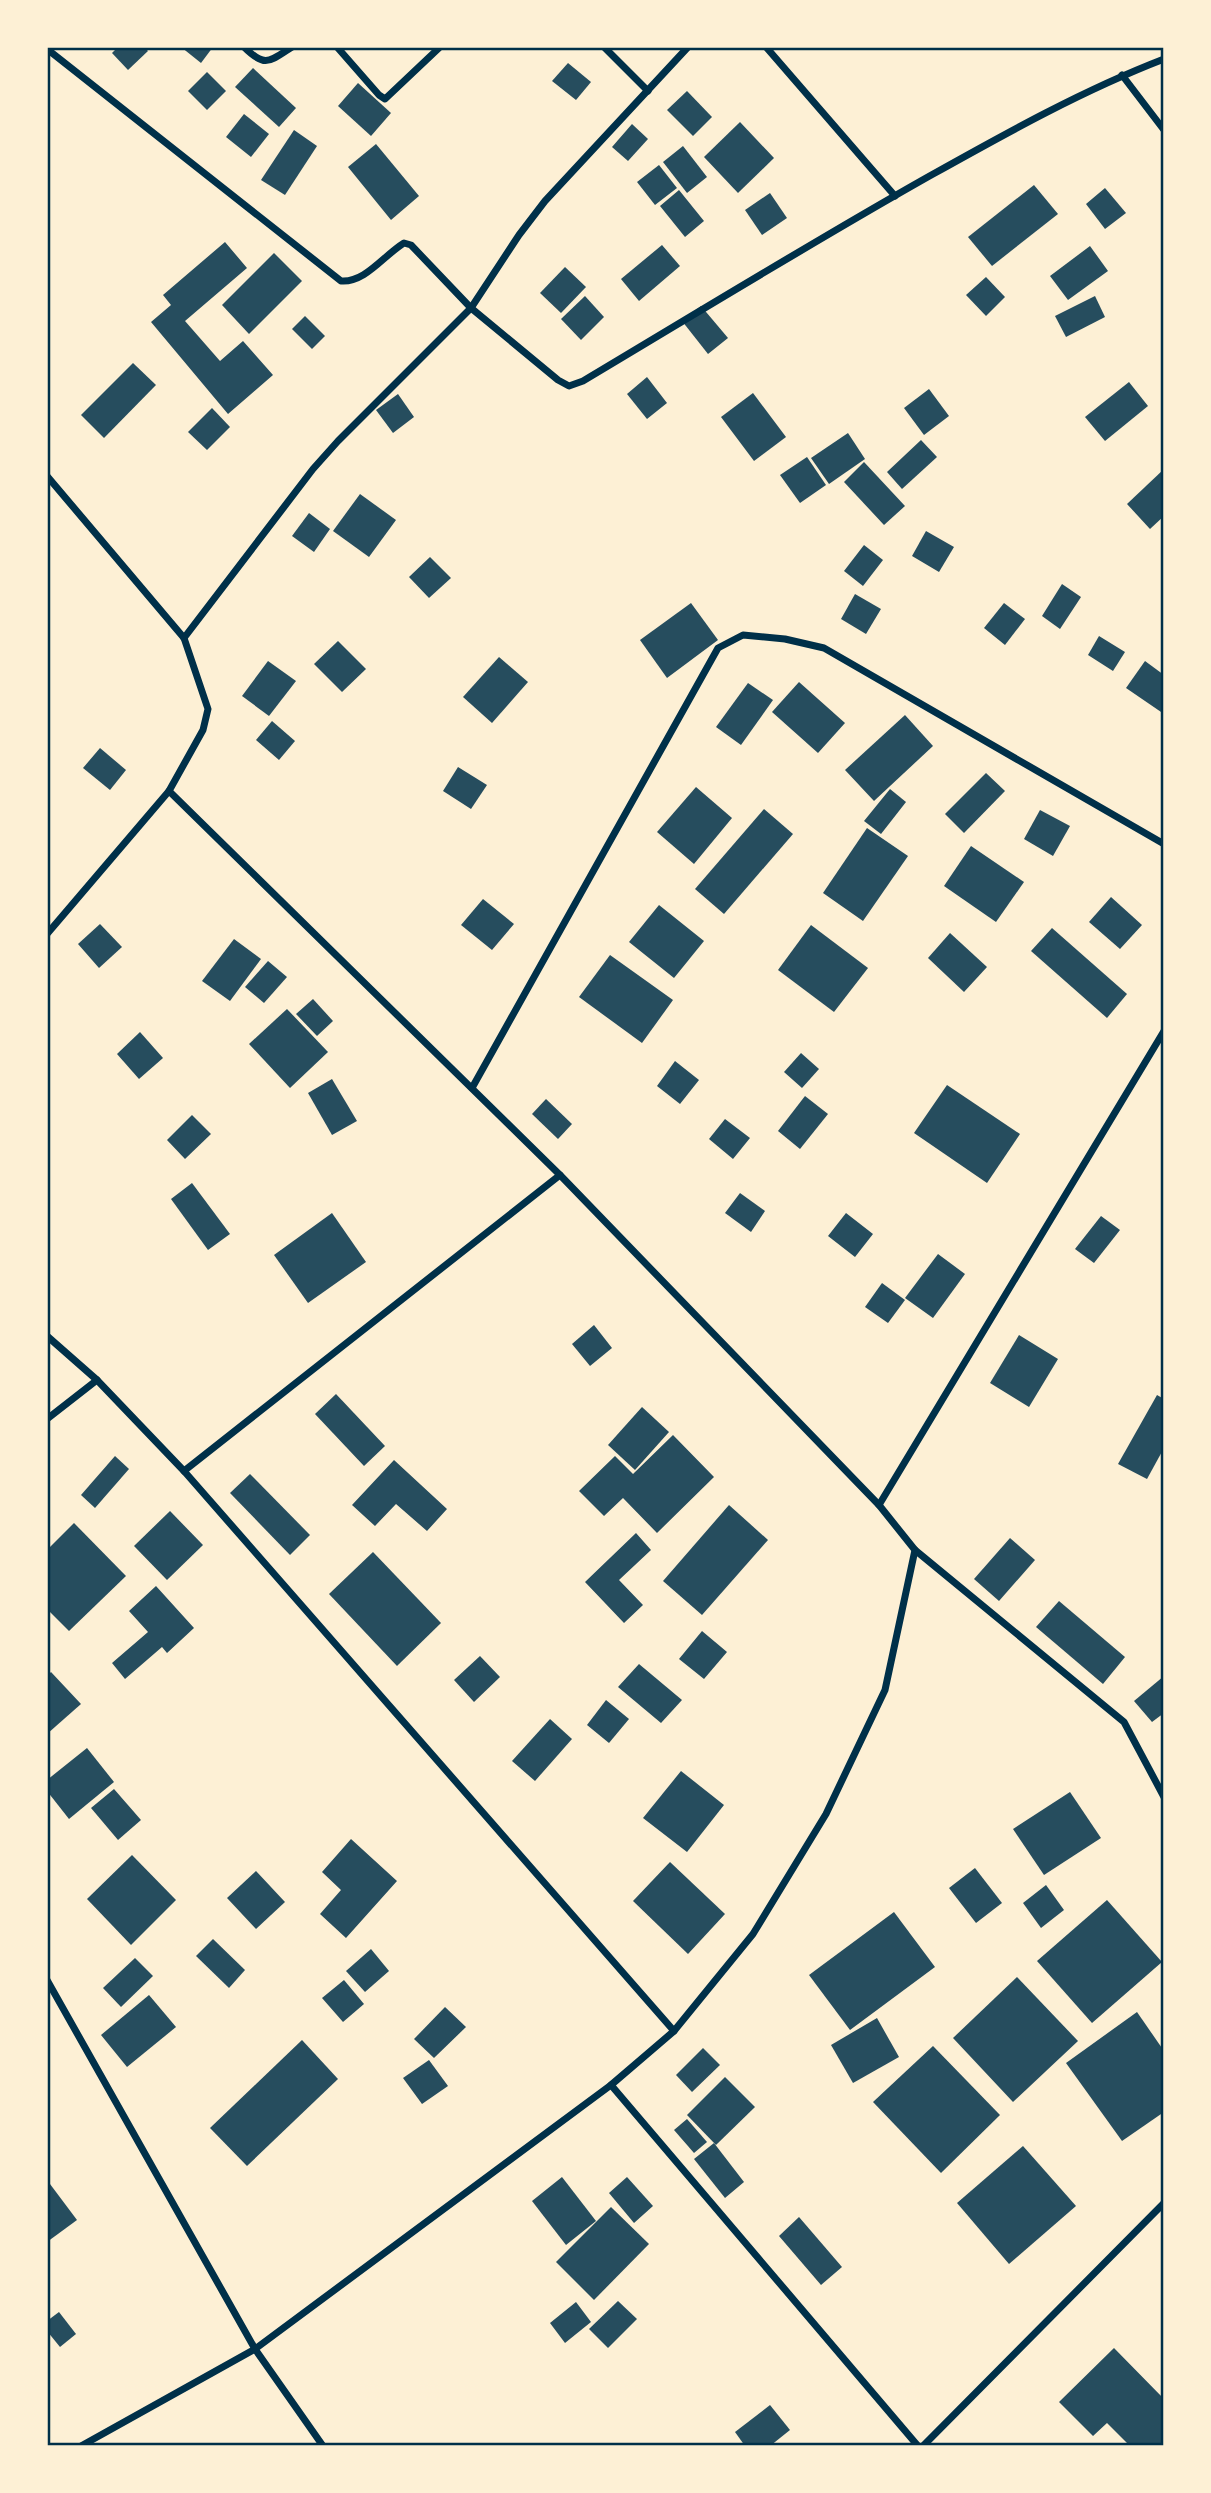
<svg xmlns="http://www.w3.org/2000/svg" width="1211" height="2493" font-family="'Source Serif 4',serif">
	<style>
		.building { fill: #264d5e }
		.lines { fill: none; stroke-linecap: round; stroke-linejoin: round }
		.minor { stroke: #003049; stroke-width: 7 }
		.neatline { fill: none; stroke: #003049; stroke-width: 2.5 }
	</style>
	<rect width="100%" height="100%" fill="#fdf0d5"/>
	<g class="building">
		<path d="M118,47h26l4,4 -20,19 -16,-17z"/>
		<path d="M181,47h32l-12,16z"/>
		<path d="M568,63l23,19 -15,18 -24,-19z"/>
		<path d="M253,68l43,40 -17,19 -44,-40z"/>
		<path d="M207,72l19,19 -19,19 -19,-19z"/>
		<path d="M358,83l33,30 -20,23 -33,-30z"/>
		<path d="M687,91l25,26 -19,19 -26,-26z"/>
		<path d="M244,114l25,20 -18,23 -25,-20z"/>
		<path d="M740,122l34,36 -36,35 -34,-36z"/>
		<path d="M632,124l16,15 -20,22 -16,-14z"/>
		<path d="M294,130l23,16 -32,49 -24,-15z"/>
		<path d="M376,144l43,52 -28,24 -43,-53z"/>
		<path d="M683,146l24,31 -20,16 -24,-31z"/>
		<path d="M659,165l18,23 -22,17 -18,-23z"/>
		<path d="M1034,185l24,29 -66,52 -24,-29z"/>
		<path d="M1105,188l21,25 -21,16 -19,-25z"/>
		<path d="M679,190l25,31 -19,16 -25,-31z"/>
		<path d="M770,193l17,25 -25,17 -17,-25z"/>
		<path d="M225,242l22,26 -62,53 35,40 23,-20 30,34 -45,39 -77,-92 20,-17 -8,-10z"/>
		<path d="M662,245l18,21 -41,35 -18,-22z"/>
		<path d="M1090,246l18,25 -40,29 -18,-24z"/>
		<path d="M274,253l28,28 -53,53 -27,-29z"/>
		<path d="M565,267l21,20 -25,26 -21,-20z"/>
		<path d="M986,277l19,20 -19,19 -20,-21z"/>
		<path d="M585,296l19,21 -23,23 -20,-21z"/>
		<path d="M1095,296l10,21 -39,20 -11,-21z"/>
		<path d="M701,306l27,32 -20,16 -26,-33z"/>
		<path d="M305,316l20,20 -13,13 -20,-20z"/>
		<path d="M133,363l23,22 -52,53 -23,-23z"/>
		<path d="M647,377l20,26 -20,16 -20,-25z"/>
		<path d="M1129,382l19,24 -43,35 -20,-24z"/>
		<path d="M929,389l20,27 -25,19 -20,-27z"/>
		<path d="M753,393l33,44 -32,24 -33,-44z"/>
		<path d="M398,394l16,23 -21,16 -17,-23z"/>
		<path d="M212,408l18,19 -23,23 -19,-18z"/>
		<path d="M848,433l17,26 -36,25 -18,-26z"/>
		<path d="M921,440l16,17 -35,32 -15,-17z"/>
		<path d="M807,457l19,28 -26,18 -20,-28z"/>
		<path d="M864,462l41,44 -21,19 -40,-43z"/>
		<path d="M1164,469v47l-14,13 -23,-25z"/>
		<path d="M360,494l36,26 -27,37 -36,-26z"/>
		<path d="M309,513l21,16 -16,23 -22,-16z"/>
		<path d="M926,531l28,16 -15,25 -27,-16z"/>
		<path d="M864,545l19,15 -20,26 -19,-15z"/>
		<path d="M430,557l21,21 -22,20 -20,-21z"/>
		<path d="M1062,584l19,13 -21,32 -18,-13z"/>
		<path d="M855,594l26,15 -15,25 -25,-15z"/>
		<path d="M691,603l27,37 -51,38 -27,-38z"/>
		<path d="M1004,603l21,16 -20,26 -21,-17z"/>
		<path d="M1099,636l26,16 -12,19 -25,-16z"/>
		<path d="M338,641l28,28 -24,23 -28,-28z"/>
		<path d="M499,657l29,25 -36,41 -29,-26z"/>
		<path d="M268,661l28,20 -27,35 -27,-20z"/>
		<path d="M1145,661l19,14v39l-38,-26z"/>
		<path d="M799,682l46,41 -27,30 -46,-41z"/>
		<path d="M748,683l25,17 -32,45 -25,-18z"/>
		<path d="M905,715l28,31 -59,55 -29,-31z"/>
		<path d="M272,721l23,20 -16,19 -23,-20z"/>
		<path d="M100,748l26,22 -16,20 -27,-22z"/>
		<path d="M458,767l29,18 -16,24 -28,-18z"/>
		<path d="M986,773l19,18 -41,42 -19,-19z"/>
		<path d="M696,787l36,31 -38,46 -37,-32z"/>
		<path d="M890,789l16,13 -25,32 -17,-13z"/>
		<path d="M764,809l29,25 -69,80 -29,-25z"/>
		<path d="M1040,810l30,16 -17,30 -29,-17z"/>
		<path d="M867,828l41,28 -45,65 -40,-28z"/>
		<path d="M971,846l53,36 -28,40 -52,-36z"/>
		<path d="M1111,897l31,28 -22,24 -31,-27z"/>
		<path d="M483,899l31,25 -22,26 -31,-25z"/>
		<path d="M659,905l45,36 -30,37 -45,-36z"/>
		<path d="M100,924l22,23 -23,21 -21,-24z"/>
		<path d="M811,925l57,43 -34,44 -56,-42z"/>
		<path d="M1052,928l75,66 -20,24 -76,-67z"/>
		<path d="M950,933l37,34 -23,25 -36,-34z"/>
		<path d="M234,939l27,20 -31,42 -28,-20z"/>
		<path d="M610,955l63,45 -31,43 -63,-46z"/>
		<path d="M268,961l19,16 -23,26 -19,-16z"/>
		<path d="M313,999l20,22 -16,15 -21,-22z"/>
		<path d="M287,1009l41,43 -38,36 -41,-44z"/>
		<path d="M140,1032l23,26 -24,21 -22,-25z"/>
		<path d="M801,1053l18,16 -17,19 -18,-16z"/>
		<path d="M675,1061l24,19 -19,24 -23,-18z"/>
		<path d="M332,1079l25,42 -25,14 -24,-42z"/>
		<path d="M947,1085l73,49 -33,49 -73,-50z"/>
		<path d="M805,1096l23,18 -28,35 -22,-18z"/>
		<path d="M546,1099l26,25 -14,15 -26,-25z"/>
		<path d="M192,1115l19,19 -26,25 -18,-19z"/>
		<path d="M725,1119l25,19 -17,21 -24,-20z"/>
		<path d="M192,1183l38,51 -22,16 -37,-51z"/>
		<path d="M740,1193l25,18 -14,21 -26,-19z"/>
		<path d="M332,1213l34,49 -58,41 -34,-48z"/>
		<path d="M846,1213l27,21 -18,23 -27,-21z"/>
		<path d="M1101,1216l19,14 -26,33 -19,-14z"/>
		<path d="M938,1254l27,20 -32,44 -28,-20z"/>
		<path d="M882,1283l23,17 -17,23 -23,-16z"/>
		<path d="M594,1325l18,23 -22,18 -18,-22z"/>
		<path d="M1019,1335l39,24 -29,48 -39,-24z"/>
		<path d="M336,1394l49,52 -21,20 -49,-52z"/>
		<path d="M1157,1395l7,4v49l-17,31 -29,-15z"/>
		<path d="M642,1407l27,25 -34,38 -27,-25z"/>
		<path d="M673,1435l41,42 -57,56 -34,-35 -19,18 -25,-25 36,-35 18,18z"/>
		<path d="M115,1456l14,13 -34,39 -14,-13z"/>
		<path d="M394,1460l53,49 -20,22 -31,-27 -21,22 -23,-21z"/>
		<path d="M250,1474l60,61 -20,20 -60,-62z"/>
		<path d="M729,1505l39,35 -66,75 -39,-34z"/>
		<path d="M170,1511l33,34 -36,35 -33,-34z"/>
		<path d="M74,1523l52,53 -57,55 -22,-22v-59z"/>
		<path d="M636,1533l15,17 -32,30 24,25 -19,18 -39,-41z"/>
		<path d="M1010,1538l25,22 -36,41 -25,-22z"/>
		<path d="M373,1552l68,71 -44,43 -68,-72z"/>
		<path d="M156,1586l38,42 -27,25 -5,-6 -37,32 -13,-16 36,-31 -19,-21z"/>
		<path d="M1059,1601l66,56 -22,27 -67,-57z"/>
		<path d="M702,1631l25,21 -23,27 -25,-20z"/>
		<path d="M480,1656l20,21 -26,25 -20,-22z"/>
		<path d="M639,1664l43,36 -21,23 -43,-36z"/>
		<path d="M51,1672l30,32 -34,30v-58z"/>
		<path d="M1164,1676v37l-12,9 -18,-21z"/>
		<path d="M606,1700l23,19 -20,24 -22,-18z"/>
		<path d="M550,1719l22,20 -37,42 -23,-20z"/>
		<path d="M87,1748l27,34 -45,37 -22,-28v-11z"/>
		<path d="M681,1771l43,34 -37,47 -44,-34z"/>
		<path d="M114,1789l27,31 -23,20 -27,-32z"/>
		<path d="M1070,1792l31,46 -57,37 -31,-46z"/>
		<path d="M351,1839l46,42 -51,57 -26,-24 21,-24 -19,-18z"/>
		<path d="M132,1855l44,45 -45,45 -44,-46z"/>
		<path d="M670,1862l55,52 -37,40 -55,-53z"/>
		<path d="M975,1868l27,35 -26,20 -27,-35z"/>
		<path d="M256,1871l29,31 -29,27 -29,-31z"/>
		<path d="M1046,1885l18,25 -23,18 -18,-25z"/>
		<path d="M1107,1900l55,62 -70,61 -55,-62z"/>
		<path d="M894,1912l41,55 -85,63 -41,-55z"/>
		<path d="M213,1939l32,31 -16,18 -33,-32z"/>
		<path d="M371,1949l18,22 -24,21 -19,-21z"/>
		<path d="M135,1958l18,18 -32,31 -18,-19z"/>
		<path d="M1017,1977l61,64 -65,61 -60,-64z"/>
		<path d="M344,1980l20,24 -21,18 -21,-24z"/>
		<path d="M149,1995l27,32 -49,40 -26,-32z"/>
		<path d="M445,2007l21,20 -32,31 -20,-19z"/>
		<path d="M1137,2012l27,39v61l-42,29 -56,-78z"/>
		<path d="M877,2018l22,39 -46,26 -22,-38z"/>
		<path d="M302,2040l36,39 -91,87 -37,-38z"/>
		<path d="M933,2046l67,69 -59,58 -68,-71z"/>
		<path d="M703,2048l17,17 -28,27 -16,-17z"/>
		<path d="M429,2060l19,26 -26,18 -19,-26z"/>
		<path d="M725,2077l30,30 -39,38 -29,-30z"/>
		<path d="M687,2119l20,23 -13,11 -20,-23z"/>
		<path d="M714,2143l30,39 -19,16 -31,-39z"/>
		<path d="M1023,2146l53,60 -67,58 -52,-61z"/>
		<path d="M562,2177l34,44 -30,24 -34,-44z"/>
		<path d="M627,2177l26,29 -19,17 -25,-30z"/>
		<path d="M50,2184l27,36 -30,22v-56z"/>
		<path d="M611,2207l38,37 -55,56 -38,-38z"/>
		<path d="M799,2217l43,50 -21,18 -42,-49z"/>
		<path d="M618,2301l19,18 -29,29 -19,-19z"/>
		<path d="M576,2302l15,20 -26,21 -15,-20z"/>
		<path d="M59,2312l17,22 -16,13 -13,-16v-10z"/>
		<path d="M1114,2348l50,51v47h-34l-23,-23 -14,13 -34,-34z"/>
		<path d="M770,2405l20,25 -20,16h-25l-10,-14z"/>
	</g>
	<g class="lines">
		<g class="minor">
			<path d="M244,47c21,21 25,15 48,0"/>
			<path d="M337,47l42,48 6,4 55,-52"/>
			<path d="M604,47l44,44"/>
			<path d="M766,47l129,149"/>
			<path d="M47,49l294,232c24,2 42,-25 63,-38l7,2 60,63 87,72 11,6 14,-5c114,-68 228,-138 343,-203 77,-43 155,-87 238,-119"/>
			<path d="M1122,75l42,55"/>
			<path d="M47,476l137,162 24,71 -5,21 -34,61"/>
			<path d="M184,638l129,-169 25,-28 133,-133 48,-73 26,-34 143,-154"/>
			<path d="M47,934l122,-143 391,384 319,330 36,45 -30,140 -59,124 -73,120 -79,97 -63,54"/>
			<path d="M472,1088l246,-440 25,-13 42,4 39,9 340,196"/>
			<path d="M47,1336l50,44"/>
			<path d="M47,1419l50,-39 87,91 490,560"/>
			<path d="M184,1471l376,-296"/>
			<path d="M879,1505l285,-474"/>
			<path d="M915,1550l209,172 40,75"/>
			<path d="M47,1980l208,369 68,97"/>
			<path d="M81,2446l174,-97 356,-264 307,361"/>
			<path d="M923,2446l241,-243"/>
		</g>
	</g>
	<rect width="1211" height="2493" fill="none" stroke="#fdf0d5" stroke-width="98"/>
	<rect x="49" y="49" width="1113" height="2395" class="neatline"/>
</svg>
